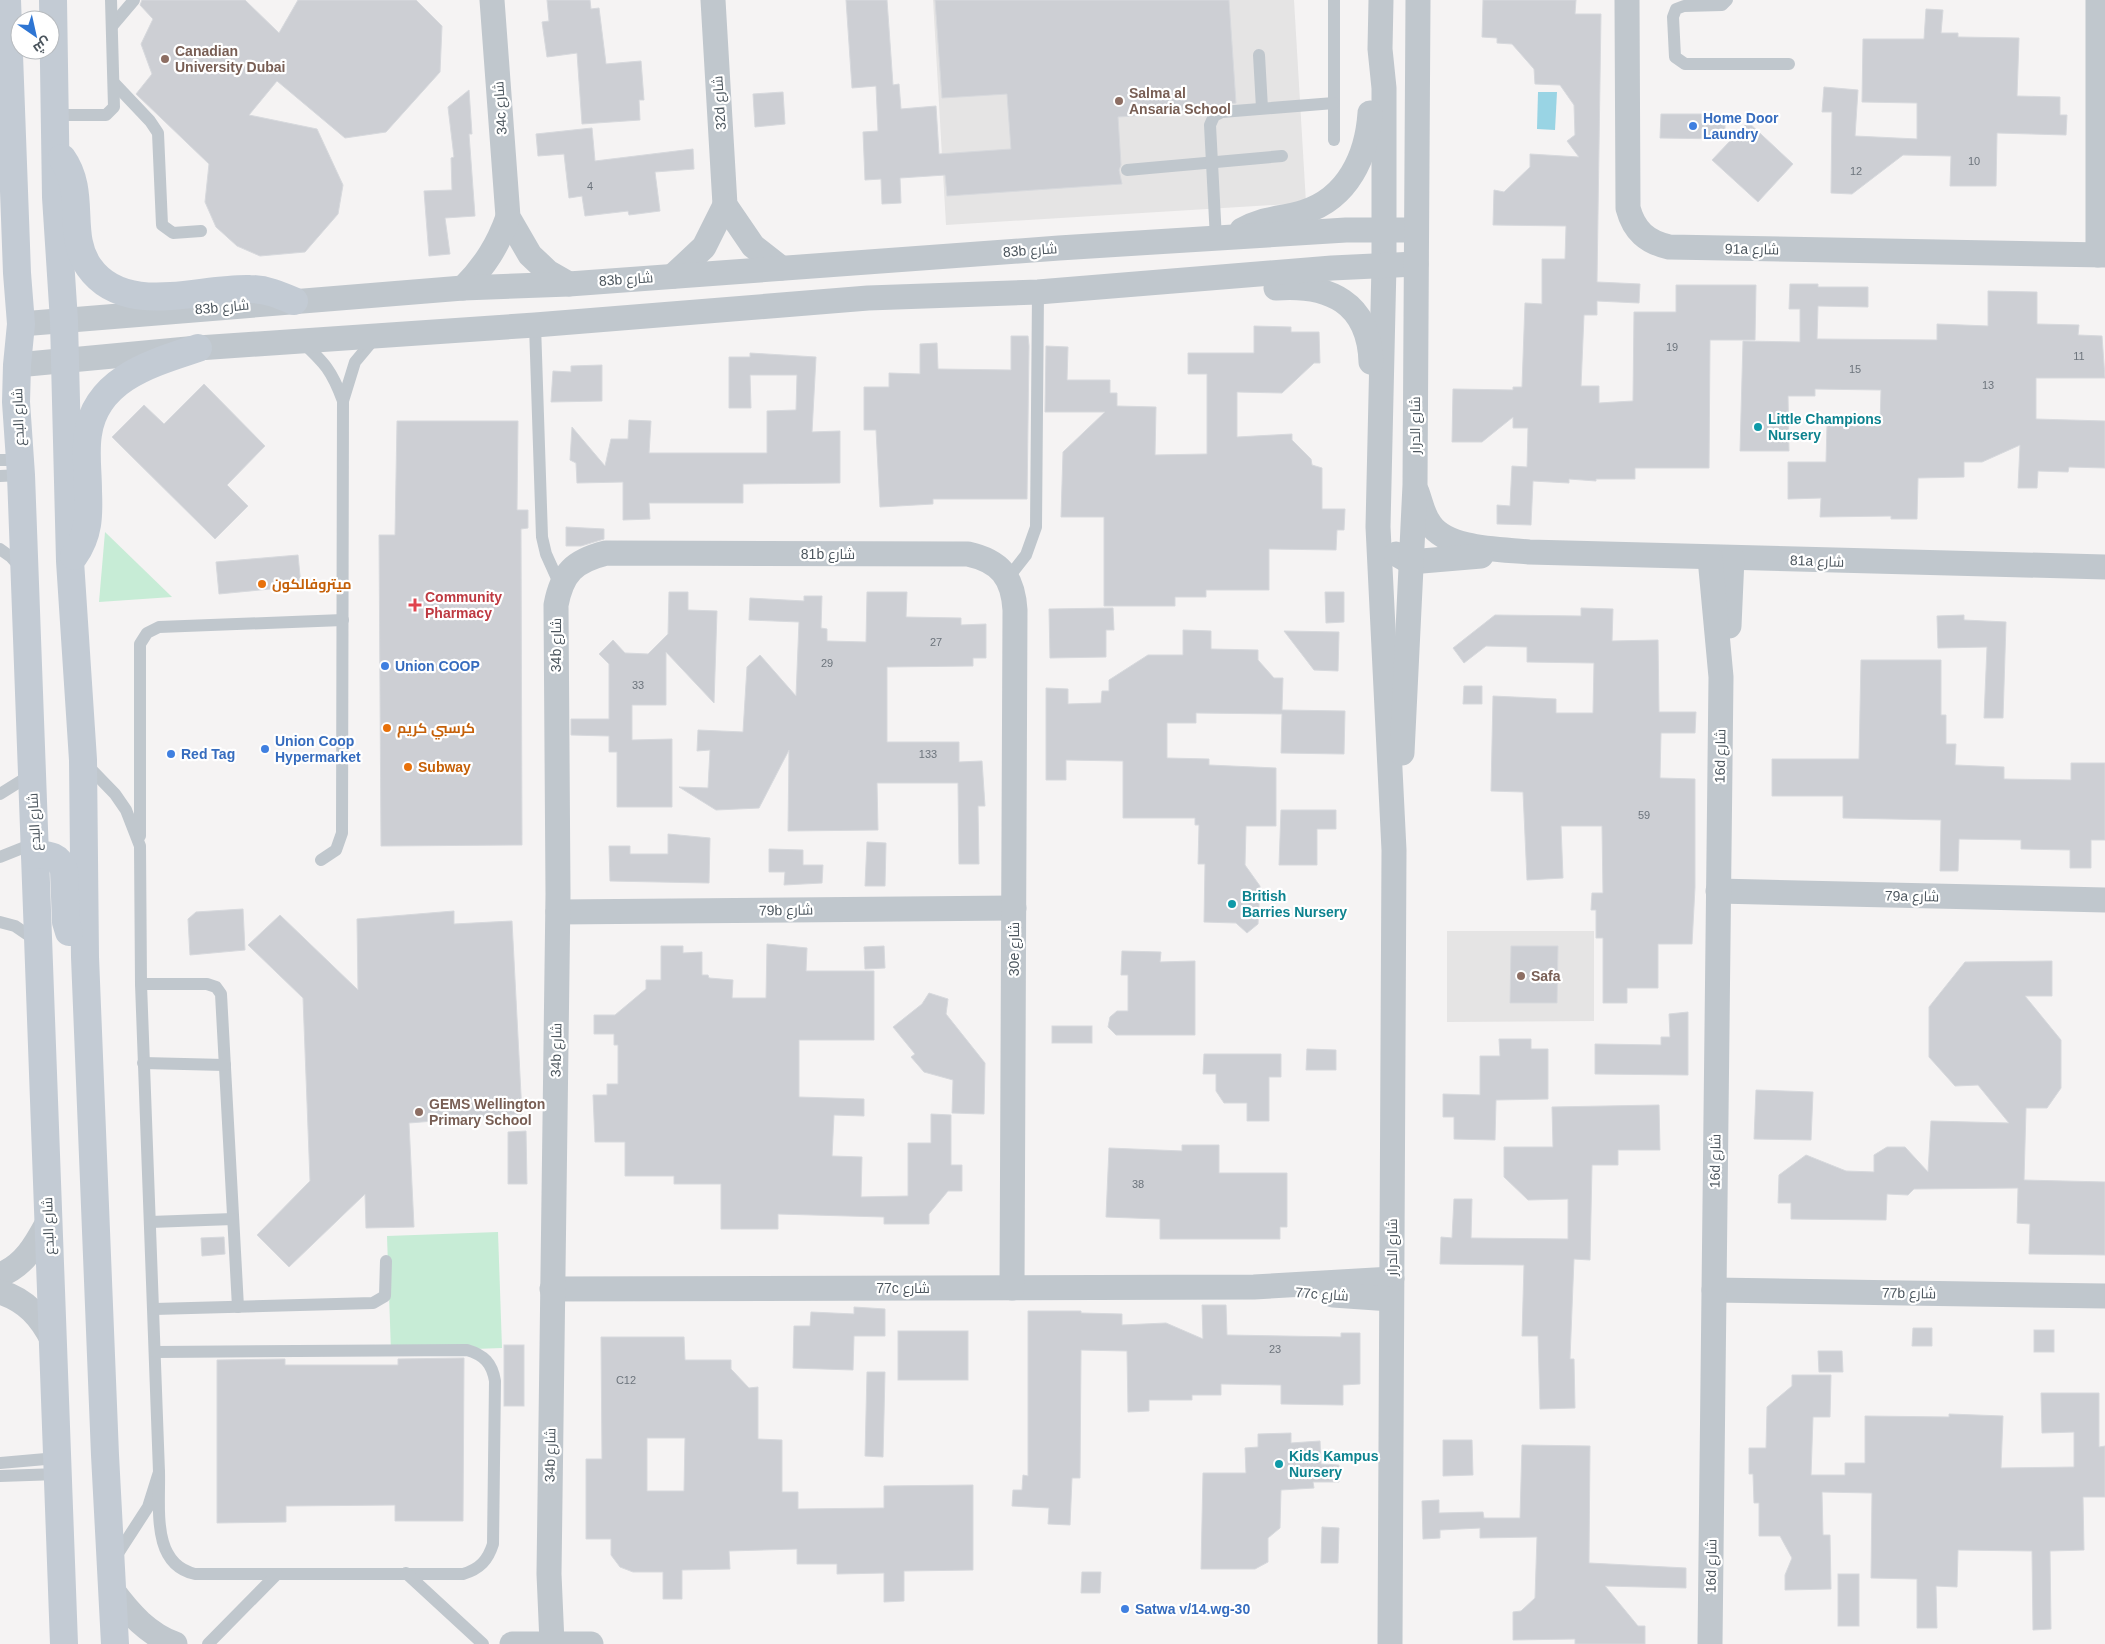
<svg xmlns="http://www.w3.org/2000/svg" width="2105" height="1644" font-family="Helvetica,Cairo,sans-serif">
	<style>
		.education { fill: #e5e4e4 }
		.green { fill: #c7ecd6 }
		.water { fill: #99d4e4 }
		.building { fill: #cdcfd4; stroke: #d7d9dd; fill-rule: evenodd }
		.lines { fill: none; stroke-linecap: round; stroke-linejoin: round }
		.service { stroke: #c0c7cd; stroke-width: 12 }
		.minor { stroke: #c0c7cd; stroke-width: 25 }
		.secondary { stroke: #c3cbd4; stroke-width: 28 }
		.education-dot { fill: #8d6e63; stroke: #fff; stroke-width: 2 }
		.shop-dot { fill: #3f7fe0; stroke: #fff; stroke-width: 2 }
		.culture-dot { fill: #0f9aa8; stroke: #fff; stroke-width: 2 }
		.food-dot { fill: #e8710a; stroke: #fff; stroke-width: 2 }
		.health-dot { fill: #e0444e; stroke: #fff; stroke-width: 2 }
		.labels { text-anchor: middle; stroke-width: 4.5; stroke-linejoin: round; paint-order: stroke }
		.number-label { font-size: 11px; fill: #6c747c }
		.education-label { font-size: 14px; font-weight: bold; fill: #785e54; stroke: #fff; text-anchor: start }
		.street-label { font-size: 14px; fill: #4c565e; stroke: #fff }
		.shop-label { font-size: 14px; font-weight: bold; fill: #366cbe; stroke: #fff; text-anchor: start }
		.culture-label { font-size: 14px; font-weight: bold; fill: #0d838f; stroke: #fff; text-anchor: start }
		.food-label { font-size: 14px; font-weight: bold; fill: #c56008; stroke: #fff; text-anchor: start }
		.health-label { font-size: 14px; font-weight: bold; fill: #be3a42; stroke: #fff; text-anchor: start }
	</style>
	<rect width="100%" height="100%" fill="#f5f3f3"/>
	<g class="education">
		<path d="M933,0h361l12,203 -360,22z"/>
		<path d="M1447,931h147v90l-147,1z"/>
	</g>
	<g class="green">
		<path d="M105,532l67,65 -73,5z"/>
		<path d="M498,1232l4,116 -111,4 -4,-116z"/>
	</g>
	<path class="water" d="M1538,92h19l-2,38 -18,-1z"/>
	<g class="building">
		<path d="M142,0h103l34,33 19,-33h118l26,26 -2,46 -54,60 -41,6 -68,-57 -28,34 68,14 26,56 -5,29 -33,38 -45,4 -23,-10 -21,-19 -11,-25 4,-38 -73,-70 16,-20 -11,-30 12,-25 -13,-14z"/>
		<path d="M547,0h43l1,9 8,-1 7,56 35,-3 3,39h-5l1,20 -58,4 -5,-71 -30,4 -5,-35 7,-1z"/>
		<path d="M846,0h41l6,85 6,-1 2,25 35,-3 3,48 72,-5 -4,-55 -65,4 -7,-98h294l7,103 -17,2 -11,6 -90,6 3,48 -2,5 3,14 -175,12 -2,-21 -45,3 1,25 -19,1 -1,-25 -16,1 -2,-48 15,-1 -2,-45 -24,2z"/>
		<path d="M1483,0h93l-1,14h26l-4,268 43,2 -1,19 -42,-2v14h-13l-3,71h18v17l34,-2 1,-89h42v-27h80l-1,55h-45l-1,128h-74v11h-39v2l-27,-2v4l-36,-2 -2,44 -34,-1v-19l13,1 2,-40 15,1 1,-39h-15v-11l-31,25h-30l1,-53 60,1v-3h9l3,-84 17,1v-45h23l1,-33 -73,-1 1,-35 10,2 26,-25v-13l49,3 -12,-16 8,-6 -1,-30 -14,-20 -25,-1 -1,-15 -22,-25 -15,-1v-5l-15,-1z"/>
		<path d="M1926,9l17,1 -2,23h17v4l61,1 -2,58 43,1v18h7l-1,20 -69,-2 -1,53h-46l1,-30 -48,-1 -51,39 -21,-1 1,-81h-10l2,-25 34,3 -3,46 62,3v-36l-55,-1 1,-63h61z"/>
		<path d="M469,90l3,44h-3l6,82 -30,2 5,36 -21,2 -5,-65 28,-1 -1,-32 3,-1 -6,-50z"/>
		<path d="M783,92l2,32 -30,3 -2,-33z"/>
		<path d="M1661,114h64v25l-65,-1z"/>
		<path d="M1748,122l45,42 -35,38 -46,-42z"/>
		<path d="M592,128l3,33 98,-12 1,20 -39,3 5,39 -31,4 -1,-4 -43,5 -3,-20 -13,2 -5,-44 -26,2 -2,-22z"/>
		<path d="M1790,284h28v3h50v20l-50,-1 -1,33 120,1v-16l51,2v-35l49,1v32l42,1 -1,10 24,1 3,42h-69v41l69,2v47l-36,-1 -1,5 -30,-1 -1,17h-19l2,-43 -38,17h-18v15l-46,1 -1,41h-26v-3l-71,1 1,-19 -33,1v-37h38l1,-38 53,1 1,-35 -66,-1v7h-27l1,55h-49l3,-110 57,1v-33h-11z"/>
		<path d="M1254,326l37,1v5h28l1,31h-6l-32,30 -45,-1v45l55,-3v6l19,19 1,6 10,3v41h23l-1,21h-7l-1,20 -67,-1v41h-63v7h-31v9h-71v-89h-43l2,-65 42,-40h-60l1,-66 22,1 -1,33h43v13h7v13l39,1 -1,48 52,-1v-80h-19v-21h66z"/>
		<path d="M1011,336h17l1,10 -2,153h-94v5l-53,3 -4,-77h-12v-43h25v-14l31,1v-30l17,-1 1,26 73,1z"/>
		<path d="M750,353l66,4 -4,75 28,-1v52l-97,1v19h-94l1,16 -27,1v-38l-46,1 -1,-20 -6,-3 2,-33 33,39 6,-27h17l1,-19 22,1 -2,32h118v-42l29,-1 1,-35h-47l1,33h-22v-51h21z"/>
		<path d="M602,365v36l-51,1 2,-31 18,1v-6z"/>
		<path d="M204,384l61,62 -38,39 21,21 -33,33 -103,-102 32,-32 20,19z"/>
		<path d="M397,421h121l-1,89h11v18l-7,1 1,316 -141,1 -2,-311h16z"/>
		<path d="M566,527l38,2v10l-23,7h-15z"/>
		<path d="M298,555l3,31 -82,8 -3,-32z"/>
		<path d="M669,592h19v18l29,1 -3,92 -48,-51v53h-34v35l40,-1v68h-55v-55h-8v-16l-38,-1v-16h38v-55l-10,-10 14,-14 12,13 23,1 20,-20z"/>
		<path d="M867,592h40l-1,25 55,1v7l25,-1v34h-13v8l-86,1v75h72v20l23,-1 3,45h-7l1,58h-20l-1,-81h-81l1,47 -90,1 1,-81 -30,58 -43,2 -37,-23 29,1 2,-38 -13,1 1,-21 45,2 4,-65 13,-12 36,41 3,-74 -50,-2 1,-22 54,3v-5h18l-1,32 6,1v12l39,1z"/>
		<path d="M1325,592h19v30l-18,1z"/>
		<path d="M1113,608l1,22h-8v27l-56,1 -1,-49z"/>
		<path d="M1581,608l32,1 -1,32 46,-1 1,72h37l-1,21h-34l-1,45 35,1v108l-3,57h-34v44h-31v15h-24v-65h-7v-28h-5l1,-17h11l-1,-67h-41l2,52 -36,2 -4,-88 -32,-1 2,-95 63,3v14h37l1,-50 -67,-1v-15l-41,-1 -22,17 -11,-15 42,-33 86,1z"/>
		<path d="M1964,615v5l42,2 -3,96h-19l3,-71 -49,1 -1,-32z"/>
		<path d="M1183,630l28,1v18l47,1v10l16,18h9l-1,32 63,1 -1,43 -63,-1 1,-39 -86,-1v10h-29v35l42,1v6l67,3v58h-30l-1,39 15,21 -2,38 -11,9 -11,-10 -32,-1 1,-58h-7l1,-39h-4v-7h-72v-57l-57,-1v20h-20v-92l22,1v15l33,-1 1,-12h7v-11l39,-25h35z"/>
		<path d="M1284,631l55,1 -1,39 -24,-1z"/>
		<path d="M1861,660h80v55h5v29h10l-1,21 49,2v12l67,1v-17h34v77h-14v28h-21v-18l-49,-1v-9l-62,-1 -1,32h-18l1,-51 -98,-2v-22h-71v-37h87z"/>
		<path d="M1464,686h18v18h-19z"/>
		<path d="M1281,810h55v19h-19v36h-38z"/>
		<path d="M668,834l42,4 -1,45 -99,-2 -1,-35h21v8h38z"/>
		<path d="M867,842l19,1 -1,43h-20z"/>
		<path d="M769,849l34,1v15h20l-1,18 -38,2 1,-13h-16z"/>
		<path d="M243,909l2,41 -55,5 -2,-36 8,-7z"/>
		<path d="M454,911v13l58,-3 10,193 -113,9 5,104 -48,1 -1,-34 -76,73 -32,-32 53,-54 -7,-183 -55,-53 32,-30 78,75 -1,-71z"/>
		<path d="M767,944l40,4 -1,23h68v69h-75v57l65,2v17l-30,-1 -2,41 30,1 -1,40 47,-1v-53h23v-29l20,1v50h11v26h-14l-19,23v10h-45v-7l-106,-3v15h-57v-45h-47v-8h-49v-34h-30l-2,-47h14v-11h11v-39h-4v-11h-20v-19h21l31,-26v-9h15v-34h22v7l19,-1v23h6l1,3 24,2 -1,18h34z"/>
		<path d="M884,946l1,22 -20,1 -1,-22z"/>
		<path d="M1511,946h47l-1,57h-47z"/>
		<path d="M1122,951l39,1 -1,10 35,-1v74h-79l-8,-8 2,-10 7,-6h11v-36h-7z"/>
		<path d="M2052,961v35h-27l36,44v48l-14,20h-21l-2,72 81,2v73l-76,-1 1,-30 -13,-1 1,-35 -104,1 -6,6 -21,-1 -1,26 -95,-1v-16h-13l1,-28 27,-20 40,16 28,1v-17l13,-8h18l23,25 3,-51 78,2 -31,-38 -23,1 -26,-29v-50l36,-45z"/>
		<path d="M929,993l19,6 -2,15 39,49 -1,51 -32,-1 1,-33 -29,-8 -13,-15 4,-3 -22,-27 29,-23z"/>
		<path d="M1688,1012v63l-93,-1v-30l66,1v-8h9l-1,-23z"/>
		<rect x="1052" y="1026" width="40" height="17"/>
		<path d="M1499,1039h32v10h17v50l-52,1 -1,40 -41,-1v-22h-11v-23l37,1v-39h20z"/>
		<path d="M1307,1049l29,1v20h-30z"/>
		<path d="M1204,1054h77v23h-12v44h-22v-18h-23l-8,-12v-17h-13z"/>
		<path d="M1756,1090l57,2 -2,48 -57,-1z"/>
		<path d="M1659,1105l1,45h-42v15h-26l-2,95 -16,-1 -4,100h4l1,49 -35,1 -2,-73h-16l2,-71 -84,-1 1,-27 11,1 2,-39h18l-1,39 97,1v-40l-40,1 -24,-23v-30h49l-1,-40z"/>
		<path d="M526,1131l1,53h-19v-52z"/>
		<path d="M1182,1145h37v28h68v54h-7v12h-120v-20l-54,-2 3,-69 73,3z"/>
		<path d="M224,1237l1,17 -23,2 -1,-18z"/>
		<path d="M1202,1305h24l1,30 114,2v-4h19v51l-17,1v20l-62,-1v-19l-60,-1v11h-29v5h-43v11l-21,1 -1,-61 -46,-1 -1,128h-8l-2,47 -22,-1 1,-16 -37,-2 1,-16h9l1,-15 5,1v-165h53v2l41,1v11l44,-2 37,16z"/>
		<path d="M854,1307l31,2v27h-31l-1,34 -60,-2 1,-42h16l1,-14 43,2z"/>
		<path d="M1913,1328h19v18h-20z"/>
		<rect x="2034" y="1330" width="20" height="22"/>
		<rect x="898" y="1331" width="70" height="49"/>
		<path d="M601,1337h83l1,23h46v9l18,19 9,-1v52l24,1v52h16v17l86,-1v-22l89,-1v85l-69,1v30l-20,1v-29l-47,1v-10h-40v-15l-68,2 1,18 -48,1v29h-19v-27h-30l-13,-5 -9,-12v-16h-25v-80h16zM647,1438h38l-1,53h-37z"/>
		<rect x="504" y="1345" width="20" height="61"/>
		<path d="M1818,1351h24l1,21h-24z"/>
		<path d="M464,1358l-1,163h-68v-16l-109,1v16l-69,1v-163l68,-1v6h113v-6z"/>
		<path d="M867,1372h18l-2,85 -18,-1z"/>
		<path d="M1792,1375h39l-1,42h-17l-2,58h34v-12h20v-47l84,1v-3l54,2 -2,52 73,-1v-35l-32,1 -1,-40h58v54l6,-1v51h-22l1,53 -34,1 1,78 -18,1 -1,-79 -74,-1 -1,37 -21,-1 1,42h-20v-49l-46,-1 1,-85 -50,-1 1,43h7l1,54 -46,1v-15l7,-17 -12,-22h-21v-33h-5l-1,-29h-4v-26h17l1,-41 25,-21z"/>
		<path d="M1291,1433v10l29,-2 1,23 18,1v17h-26l1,6 -33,2 -1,38 -12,10v24l-13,7h-54l2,-96h43l-1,-25 13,-1v-13z"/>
		<path d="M1443,1440h29l1,35 -30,1z"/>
		<path d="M1522,1445l68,1 -1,117 97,5v20l-81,-2 33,40h7v18h-70v-5l-62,1v-28l8,-1 14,-13 2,-61 -57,1v-10l-40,2v8l-17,1 -1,-38 17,-1v13l44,-1 1,6h36z"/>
		<path d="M1322,1527l17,1 -1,35h-17z"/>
		<path d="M1082,1572h19l-1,21h-19z"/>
		<rect x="1838" y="1574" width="21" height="52"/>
	</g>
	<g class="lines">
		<g class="service">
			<path d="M1727,0l-5,5 -38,1 -8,3 -3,8 2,40 10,7h104"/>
			<path d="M112,26l22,-26"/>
			<path d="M1259,55l3,53"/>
			<path d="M114,83l36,38 8,12 4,92 11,8 28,-2"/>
			<path d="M55,115h51l8,-8 -3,-107"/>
			<path d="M1334,140v-140"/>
			<path d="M1127,170l155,-14"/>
			<path d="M1216,239l-6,-114 4,-9 8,-4 112,-9"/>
			<path d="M535,325l7,212 4,17 14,31"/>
			<path d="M301,341c24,22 31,30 42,60"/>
			<path d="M0,460h20"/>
			<path d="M0,476l21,-1"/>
			<path d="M0,549l11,8 9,10"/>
			<path d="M1008,578l18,-23 10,-28 2,-235"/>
			<path d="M85,763l30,31 11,16 14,36 1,138 18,488 -11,35 -33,51"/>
			<path d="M0,794l32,-20"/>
			<path d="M140,836v-192l7,-11 12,-6 184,-7"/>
			<path d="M0,857l35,-14"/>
			<path d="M321,860l15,-10 6,-17 1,-432 12,-39 20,-24"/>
			<path d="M0,922l15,4 22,15"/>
			<path d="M141,984h66l9,3 5,7 17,313"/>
			<path d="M143,1063l82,2"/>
			<path d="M150,1222l83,-3"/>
			<path d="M154,1309l219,-6 12,-7 1,-35"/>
			<path d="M156,1352l311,-2c17,5 25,13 28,31l-2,163c-5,16 -13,25 -30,30h-268c-44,-10 -35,-66 -36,-102"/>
			<path d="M0,1463l57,-5"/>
			<path d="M0,1476l58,-2"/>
			<path d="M406,1573l77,71"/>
			<path d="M208,1644l69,-70"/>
		</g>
		<g class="minor">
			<path d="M492,0l16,217 22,38 18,17 21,12"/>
			<path d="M713,0l12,205 28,41 28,22"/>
			<path d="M1381,0l-1,49 4,39v177l-6,262 16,323 -4,794"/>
			<path d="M1627,0l1,208c6,23 19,34 41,39l436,8"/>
			<path d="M1242,230c20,-12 41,-11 62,-18 44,-14 63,-56 66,-99"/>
			<path d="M2098,255v-255"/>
			<path d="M673,276l31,-29 21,-42"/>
			<path d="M463,288c22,-22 35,-43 45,-71"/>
			<path d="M1276,288c53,-4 93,14 95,74"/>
			<path d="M21,324l442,-36 106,-4 490,-36 287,-18h69"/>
			<path d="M17,365l181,-17 337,-23 333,-27 170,-6 294,-24 84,-4"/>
			<path d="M1417,492c4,11 6,23 13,32 18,26 70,25 99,28l576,15"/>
			<path d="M1396,554l14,8 71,-6"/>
			<path d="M1729,626l3,-68"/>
			<path d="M1402,753l13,-268 3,-485"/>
			<path d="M1718,891l387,9"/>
			<path d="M558,912l456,-4"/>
			<path d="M0,1275c25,-10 36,-31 48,-53"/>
			<path d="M552,1289l702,-2 138,-8"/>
			<path d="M1714,1290l391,6"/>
			<path d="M0,1292c26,8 41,25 53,49"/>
			<path d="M1333,1295l58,4"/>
			<path d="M113,1591c17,23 35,43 62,53"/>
			<path d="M552,1643l-3,-69 9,-680 -2,-289c6,-32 18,-44 50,-52l362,1c32,7 45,23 47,56l-3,678"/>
			<path d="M512,1644h79"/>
			<path d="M1710,1644l11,-967 -11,-119"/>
		</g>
		<g class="secondary">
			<path d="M7,0l10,273 4,51 -4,41 -1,37 5,73 43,1169"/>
			<path d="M53,0l3,197 8,124 6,240 13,199 2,197 20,498 10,189"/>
			<path d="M62,158c25,35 4,76 27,109 36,51 110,20 161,22 16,0 30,6 44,12"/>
			<path d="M74,556c15,-21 15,-41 14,-65 0,-19 -3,-39 0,-57 8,-56 65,-71 110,-86"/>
			<path d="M35,854c14,1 23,1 29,16l2,52 3,10"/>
		</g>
	</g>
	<g class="education-dot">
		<circle cx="165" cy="59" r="5"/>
		<circle cx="1119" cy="101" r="5"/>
		<circle cx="1521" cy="976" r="5"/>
		<circle cx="419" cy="1112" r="5"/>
	</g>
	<g class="shop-dot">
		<circle cx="1693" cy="126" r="5"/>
		<circle cx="385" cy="666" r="5"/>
		<circle cx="265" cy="749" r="5"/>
		<circle cx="171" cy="754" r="5"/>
		<circle cx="1125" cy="1609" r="5"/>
	</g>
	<g class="culture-dot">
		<circle cx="1758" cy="427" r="5"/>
		<circle cx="1232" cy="904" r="5"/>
		<circle cx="1279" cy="1464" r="5"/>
	</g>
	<g class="food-dot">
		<circle cx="262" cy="584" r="5"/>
		<circle cx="387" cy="728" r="5"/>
		<circle cx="408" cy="767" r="5"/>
	</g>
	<path class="health-dot" d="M412.5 597.5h5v5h5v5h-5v5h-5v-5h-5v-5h5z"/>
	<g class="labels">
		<g class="number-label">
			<text x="1974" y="165">10</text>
			<text x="1856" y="175">12</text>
			<text x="590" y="190">4</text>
			<text x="1672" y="351">19</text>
			<text x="2079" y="360">11</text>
			<text x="1855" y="373">15</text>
			<text x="1988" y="389">13</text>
			<text x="936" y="646">27</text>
			<text x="827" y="667">29</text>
			<text x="638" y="689">33</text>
			<text x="928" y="758">133</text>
			<text x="1644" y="819">59</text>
			<text x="1138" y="1188">38</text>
			<text x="1275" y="1353">23</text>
			<text x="626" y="1384">C12</text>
		</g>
		<g class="education-label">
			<text x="175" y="56">Canadian<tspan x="175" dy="16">University Dubai</tspan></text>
			<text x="1129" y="98">Salma al<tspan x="1129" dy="16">Ansaria School</tspan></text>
			<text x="1531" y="981">Safa</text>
			<text x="429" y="1109">GEMS Wellington<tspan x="429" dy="16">Primary School</tspan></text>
		</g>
		<g class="street-label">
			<text transform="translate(719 103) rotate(-94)" y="5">32d شارع</text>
			<text transform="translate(500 108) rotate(-94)" y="5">34c شارع</text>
			<text transform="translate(1752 249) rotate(1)" y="5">91a شارع</text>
			<text transform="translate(1030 250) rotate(-4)" y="5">83b شارع</text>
			<text transform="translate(626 279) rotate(-4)" y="5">83b شارع</text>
			<text transform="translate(222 307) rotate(-5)" y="5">83b شارع</text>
			<text transform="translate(18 417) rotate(-92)" y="5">شارع البدع</text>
			<text transform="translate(1415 425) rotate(-90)" y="5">شارع الدرار</text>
			<text x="828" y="559">81b شارع</text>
			<text transform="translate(1817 561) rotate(2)" y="5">81a شارع</text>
			<text transform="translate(556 645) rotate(-90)" y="5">34b شارع</text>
			<text transform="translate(1720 756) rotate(-89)" y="5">16d شارع</text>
			<text transform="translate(34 822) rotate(-93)" y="5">شارع البدع</text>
			<text transform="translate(1912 896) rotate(1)" y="5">79a شارع</text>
			<text transform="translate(786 910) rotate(-1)" y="5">79b شارع</text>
			<text transform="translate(1014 949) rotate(-90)" y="5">30e شارع</text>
			<text transform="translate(556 1050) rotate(-89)" y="5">34b شارع</text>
			<text transform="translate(1715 1161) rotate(-89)" y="5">16d شارع</text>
			<text transform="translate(48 1226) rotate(-92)" y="5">شارع البدع</text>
			<text transform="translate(1392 1247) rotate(-90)" y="5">شارع الدرار</text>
			<text x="903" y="1293">77c شارع</text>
			<text transform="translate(1909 1293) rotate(1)" y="5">77b شارع</text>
			<text transform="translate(1322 1294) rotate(4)" y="5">77c شارع</text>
			<text transform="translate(550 1455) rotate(-89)" y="5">34b شارع</text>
			<text transform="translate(1711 1566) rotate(-89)" y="5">16d شارع</text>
		</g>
		<g class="shop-label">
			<text x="1703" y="123">Home Door<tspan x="1703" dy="16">Laundry</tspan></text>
			<text x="395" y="671">Union COOP</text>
			<text x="275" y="746">Union Coop<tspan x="275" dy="16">Hypermarket</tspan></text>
			<text x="181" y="759">Red Tag</text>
			<text x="1135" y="1614">Satwa v/14.wg-30</text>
		</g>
		<g class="culture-label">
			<text x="1768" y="424">Little Champions<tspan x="1768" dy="16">Nursery</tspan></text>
			<text x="1242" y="901">British<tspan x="1242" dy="16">Barries Nursery</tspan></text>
			<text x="1289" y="1461">Kids Kampus<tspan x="1289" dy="16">Nursery</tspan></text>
		</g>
		<g class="food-label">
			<text x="272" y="589">ميتروفالكون</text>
			<text x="397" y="733">كرسبي كريم</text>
			<text x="418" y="772">Subway</text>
		</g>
		<g class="health-label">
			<text x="425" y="602">Community<tspan x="425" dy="16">Pharmacy</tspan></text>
		</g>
	</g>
	<g transform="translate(35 35) rotate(146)"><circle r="24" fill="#ffffff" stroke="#b7bbbf"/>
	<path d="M0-4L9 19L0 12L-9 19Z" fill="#2e75d3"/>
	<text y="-8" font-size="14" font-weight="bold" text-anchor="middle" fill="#4c565e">ش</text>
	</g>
</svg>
